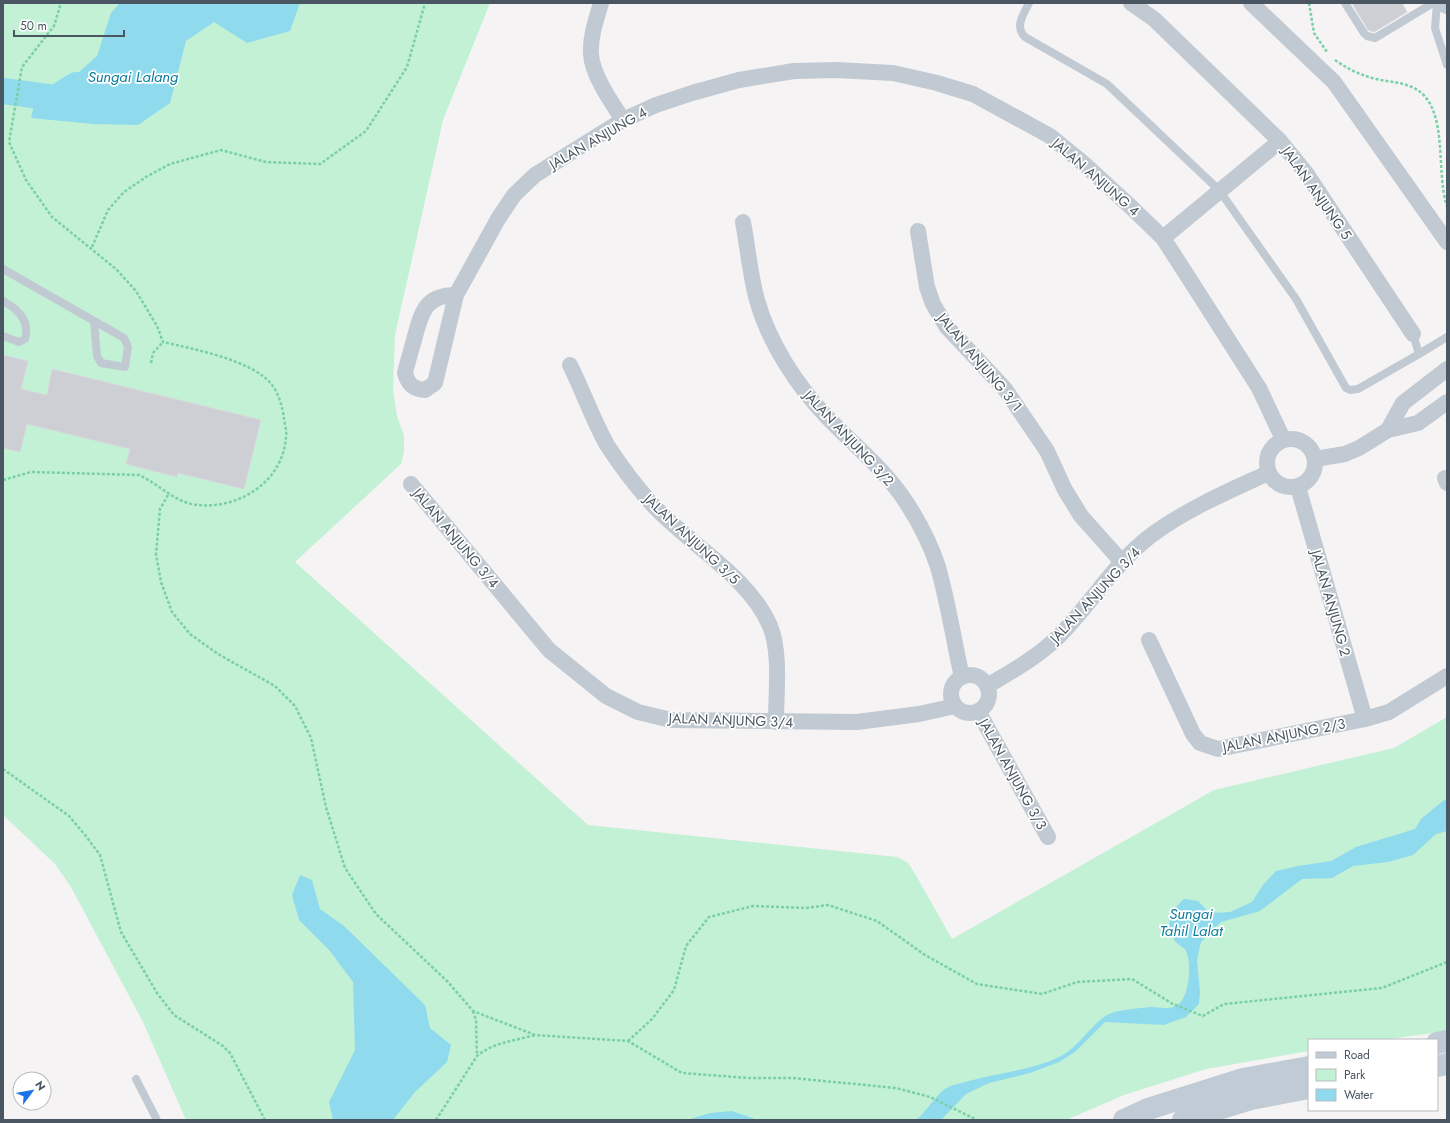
<svg xmlns="http://www.w3.org/2000/svg" width="1450" height="1123" font-family="Jost,sans-serif">
	<style>
		.green { fill: #c3f1d5 }
		.water { fill: #90daee }
		.lines { fill: none; stroke-linecap: round; stroke-linejoin: round }
		.river { stroke: #90daee; stroke-width: 26 }
		.building { fill: #cdcfd5; stroke: #d7d9de }
		.path { stroke: #7ad0a6; stroke-width: 2.5; stroke-dasharray: 3 2; stroke-linecap: butt }
		.lane { stroke: #c1cad2; stroke-width: 8 }
		.street { stroke: #c1cad2; stroke-width: 16 }
		.secondary { stroke: #c1cbd6; stroke-width: 22 }
		.labels { text-anchor: middle; stroke-width: 3.5; stroke-linejoin: round; paint-order: stroke }
		.street-label { font-size: 14px; fill: #4a5661; stroke: #fff }
		.water-label { font-size: 15px; font-style: italic; fill: #0c7c9b; stroke: #fff }
	</style>
	<rect width="100%" height="100%" fill="#f5f3f3"/>
	<path class="green" d="M3,3h487l-47,117 -48,215 -2,55 4,26 7,20v15l-3,13 -106,98 293,263 309,32 11,6 6,9 38,67 262,-149 180,-42 53,-31v314l-66,9h-72v11l-103,18 -82,26 -58,25h-880l-43,-98 -72,-135 -16,-23 -52,-49z"/>
	<g class="water">
		<path d="M120,3h180l-10,28 -43,12 -33,-21 -28,19 -16,62 -32,22 -45,-1 -62,-6 4,-18 28,-14 34,-30 14,-43z"/>
		<path d="M1444,800h3v31l-11,3 -23,21 -25,7 -35,4 -21,12 -30,1 -42,32 -39,11 -20,20 -4,18 3,32 -1,12 -13,13 -22,8 -59,-3 -30,30 -16,10 -29,11 -41,10 -23,11 -25,26h-25c11,-9 18,-23 29,-31 5,-4 14,-5 20,-7 30,-9 65,-11 94,-25 22,-11 32,-34 50,-43 9,-4 31,-6 42,-7 10,0 20,4 29,-4 9,-9 12,-40 6,-52 -2,-4 -8,-6 -11,-10 -12,-16 -3,-31 9,-42l14,2 12,12 20,-1 22,-10 11,-17 13,-14 22,-5 33,-5 25,-14 59,-18 6,-10z"/>
		<path d="M300,875l12,5 8,29 24,17 81,79 5,23 21,17 -4,17 -32,30 -22,28h-60l-4,-18 26,-52 -2,-68 -23,-31 -31,-31 -7,-25z"/>
		<path d="M732,1111l26,9h-71l23,-7z"/>
	</g>
	<g class="lines">
		<path class="river" d="M3,91l52,7 21,-13"/>
	</g>
	<g class="building">
		<path d="M1352,3h50l5,9 -33,20 -6,-2z"/>
		<path d="M3,355l25,6 -7,28 26,6 5,-26 209,51 -17,69 -66,-16 -1,4 -51,-13 4,-15 -103,-25 -7,28 -17,-4z"/>
	</g>
	<g class="lines">
		<g class="path">
			<path d="M1309,3l5,30 13,19"/>
			<path d="M1335,60c13,9 25,15 41,19 13,3 26,3 38,9 36,18 21,84 33,118"/>
			<path d="M92,247l16,-37 16,-18 22,-15 24,-13 51,-14 45,12 54,2 46,-33 41,-64 18,-64"/>
			<path d="M151,363l2,-10 10,-11"/>
			<path d="M3,480l28,-8 108,3c20,9 36,28 59,30 41,4 85,-23 88,-68 1,-5 -1,-12 -2,-18 -1,-10 -5,-25 -12,-34 -19,-25 -79,-36 -109,-43l-6,-16 -21,-35 -20,-22 -64,-52 -26,-37 -17,-38 13,-75 32,-41 7,-23"/>
			<path d="M168,495l-8,14 -4,45 5,28 11,30 18,22 28,20 57,32 20,20 16,32 15,69 19,61 31,46 72,68 25,29 62,24 93,6 54,32 67,5h44l103,10 34,9 47,23"/>
			<path d="M3,769l66,47 16,19 15,20 21,77 36,61 17,22 49,31 7,7 35,67"/>
			<path d="M473,1011l3,9 1,35"/>
			<path d="M628,1041l24,-22 22,-29 12,-44 23,-29 44,-11 53,2 22,-3 49,16 48,34 52,29 65,10 35,-12 55,-3 41,25 30,12 21,-12 158,-16 65,-26"/>
			<path d="M436,1120l41,-64c17,-14 37,-15 58,-21"/>
		</g>
		<g class="lane">
			<path d="M1029,3c-5,11 -15,23 -4,34l82,47 112,106 77,109 50,89 4,2 8,-1 61,-35 -6,-20"/>
			<path d="M1345,3l19,30 3,3 8,2 58,-35"/>
			<path d="M1437,3l-2,25 12,37"/>
			<path d="M3,269l121,69 4,9 -3,20 -24,-4 -4,-7 -3,-34"/>
			<path d="M3,301c15,8 27,20 22,38l-6,3 -16,-6"/>
			<path d="M1419,354l28,-17"/>
			<path d="M136,1079l21,41"/>
		</g>
		<g class="street">
			<path d="M601,3c-5,17 -11,34 -10,51 1,21 21,49 32,66"/>
			<path d="M1131,3l23,16 126,122 26,32 107,161"/>
			<path d="M1251,3l83,79 113,160"/>
			<path d="M1441,3l6,3"/>
			<path d="M743,222c5,26 7,53 14,78 12,43 40,86 71,118 28,29 58,52 80,87 12,19 23,40 30,62 10,35 16,75 24,110"/>
			<path d="M918,231l9,56 6,17 13,22 59,63 42,62 18,39 16,26 41,46"/>
			<path d="M1163,238l117,-97"/>
			<path d="M456,295c-30,0 -34,16 -41,41 -3,12 -7,24 -10,37 3,11 8,16 20,17l10,-7 21,-88 42,-76 16,-24 21,-20 88,-55 33,-15 36,-12 47,-13 55,-9 42,-1 57,3 44,10 36,11 77,42 33,27 49,45 31,30 36,56 60,94 24,51"/>
			<path d="M570,365c13,26 23,55 37,80 13,20 28,40 44,58 37,41 97,72 119,123 11,26 6,68 6,96"/>
			<path d="M1388,430l15,-27 44,-34"/>
			<circle cx="1291" cy="463" r="24"/>
			<path d="M1315,459l30,-5 14,-6 29,-18 30,-7 29,-21"/>
			<path d="M1445,478l2,5"/>
			<path d="M411,484l138,166 57,46 32,16 33,8 186,2 62,-8 36,-8"/>
			<path d="M1298,487l67,232"/>
			<path d="M1149,640l44,94 7,9 18,6 147,-30 24,-7 58,-36"/>
			<circle cx="970" cy="694" r="19"/>
			<path d="M987,686c25,-15 51,-29 72,-50 33,-33 56,-74 94,-102 36,-26 76,-43 115,-61"/>
			<path d="M978,711l70,126"/>
		</g>
		<g class="secondary">
			<path d="M1437,1043l10,-2"/>
			<path d="M1437,1066l10,-2"/>
			<path d="M1124,1120l24,-11 95,-30 66,-12"/>
			<path d="M1183,1120l68,-21 58,-11"/>
		</g>
	</g>
	<g class="labels">
		<g class="street-label">
			<text transform="translate(598 138) rotate(-30)" y="5">JALAN ANJUNG 4</text>
			<text transform="translate(1096 177) rotate(41)" y="5">JALAN ANJUNG 4</text>
			<text transform="translate(1317 193) rotate(55)" y="5">JALAN ANJUNG 5</text>
			<text transform="translate(980 362) rotate(50)" y="5">JALAN ANJUNG 3/1</text>
			<text transform="translate(849 438) rotate(47)" y="5">JALAN ANJUNG 3/2</text>
			<text transform="translate(456 538) rotate(50)" y="5">JALAN ANJUNG 3/4</text>
			<text transform="translate(692 539) rotate(43)" y="5">JALAN ANJUNG 3/5</text>
			<text transform="translate(1095 595) rotate(-47)" y="5">JALAN ANJUNG 3/4</text>
			<text transform="translate(1331 603) rotate(74)" y="5">JALAN ANJUNG 2</text>
			<text transform="translate(731 720) rotate(2)" y="5">JALAN ANJUNG 3/4</text>
			<text transform="translate(1284 735) rotate(-11)" y="5">JALAN ANJUNG 2/3</text>
			<text transform="translate(1013 774) rotate(61)" y="5">JALAN ANJUNG 3/3</text>
		</g>
		<g class="water-label">
			<text x="133" y="82">Sungai Lalang</text>
			<text x="1191" y="919">Sungai<tspan x="1191" dy="17">Tahil Lalat</tspan></text>
		</g>
	</g>
	<rect width="1450" height="1123" fill="none" stroke="#4a5661" stroke-width="8"/>
	<rect x="1308" y="1039" width="130" height="72" fill="#ffffff" stroke="#b7bbc0"/>
	<rect x="1316" y="1052" width="20" height="6" fill="#c1cbd6" stroke="#b7bbc0"/>
	<text x="1344" y="1059" font-size="12" fill="#4a5661">Road</text>
	<rect x="1316" y="1069" width="20" height="12" fill="#c3f1d5" stroke="#b7bbc0"/>
	<text x="1344" y="1079" font-size="12" fill="#4a5661">Park</text>
	<rect x="1316" y="1089" width="20" height="12" fill="#90daee" stroke="#b7bbc0"/>
	<text x="1344" y="1099" font-size="12" fill="#4a5661">Water</text>
	<g transform="translate(32 1091) rotate(58)"><circle r="19" fill="#ffffff" stroke="#b7bbc0"/>
	<path d="M0-3L7 15L0 10L-7 15Z" fill="#1a73e8"/>
	<text y="-6" font-size="11" font-weight="bold" text-anchor="middle" fill="#4a5661">N</text>
	</g>
	<path d="M14 30v6h110v-6" fill="none" stroke="#4a5661" stroke-width="2"/>
	<text x="20" y="30" font-size="12" fill="#4a5661" stroke="#ffffff" stroke-width="3" paint-order="stroke">50 m</text>
</svg>
